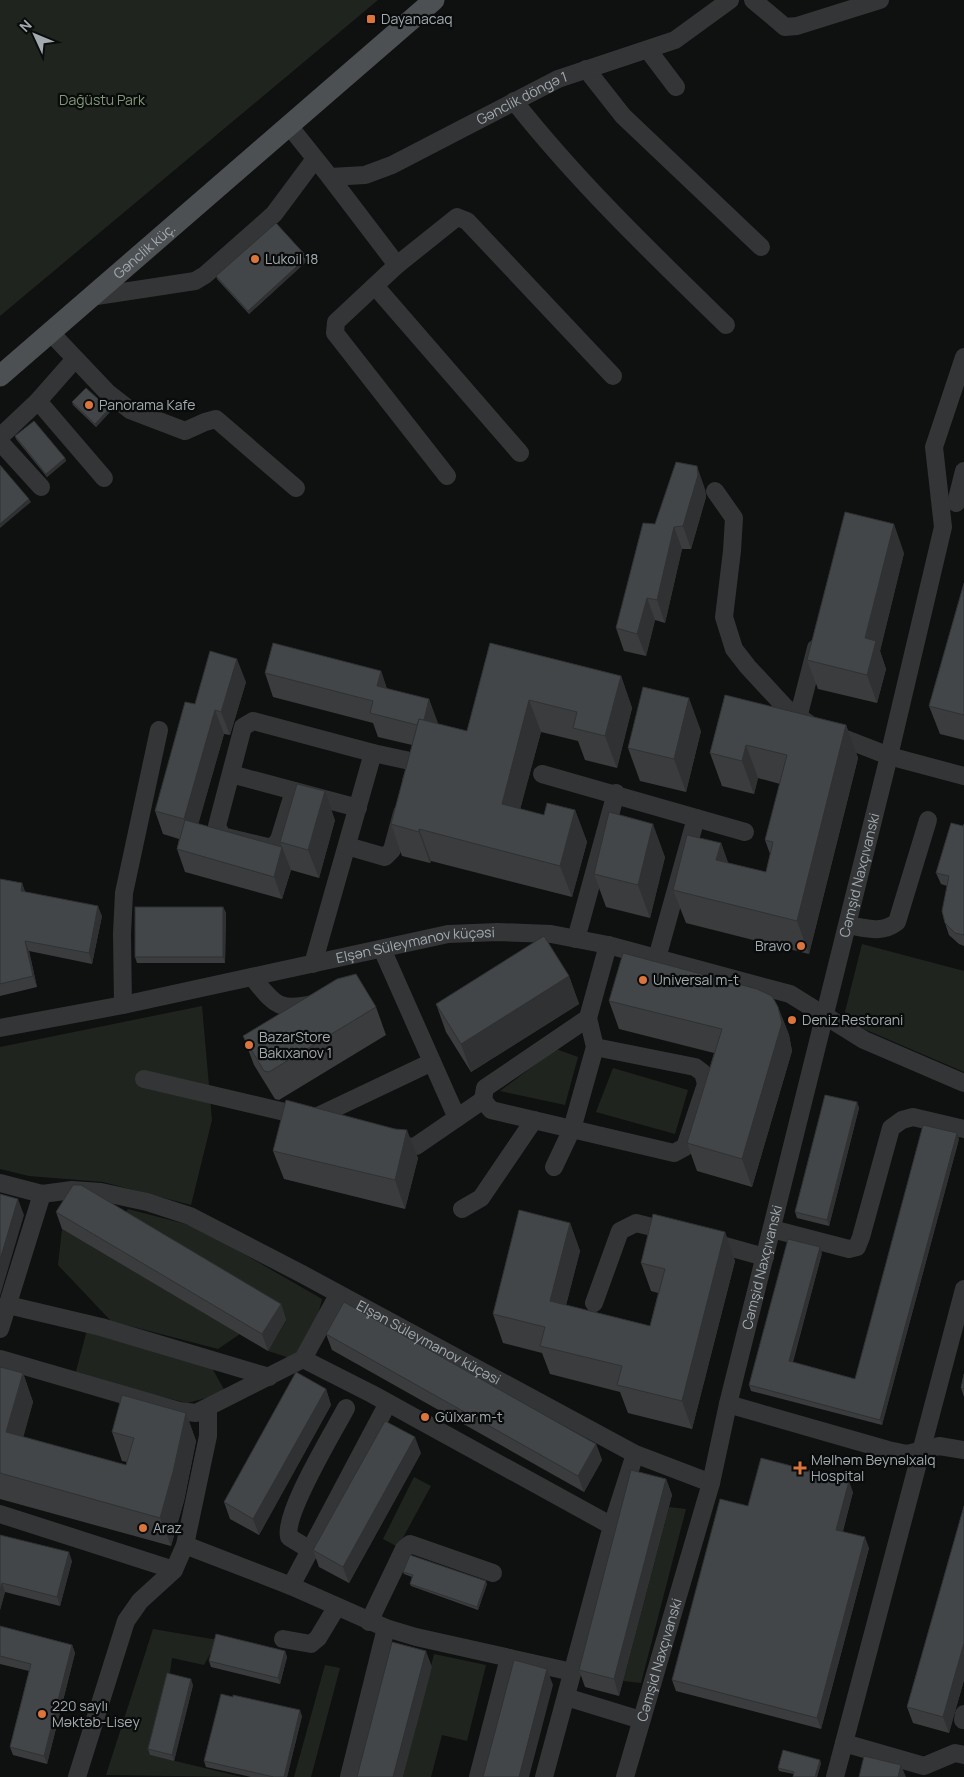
<svg xmlns="http://www.w3.org/2000/svg" width="964" height="1777" font-family="Manrope,sans-serif">
	<style>
		.green { fill: #20241e }
		.lines { fill: none; stroke-linecap: round; stroke-linejoin: round }
		.minor { stroke: #333537; stroke-width: 18 }
		.major { stroke: #4d5053; stroke-width: 21 }
		.wall { fill: #3a3c3e }
		.shaded-wall { fill: #2f3132 }
		.building { fill: #434648; stroke: #2f3132 }
		.poi-dot { fill: #da753e; stroke: #0a0b0b; stroke-width: 2 }
		.labels { text-anchor: middle; stroke-width: 4.5; stroke-linejoin: round; paint-order: stroke }
		.poi-label { font-size: 14px; fill: #a2aaaf; stroke: #0a0b0b; text-anchor: start }
		.street-label { font-size: 14px; fill: #a2aaaf; stroke: #0a0b0b }
		.park-label { font-size: 14px; fill: #82987b; stroke: #0a0b0b }
	</style>
	<rect width="100%" height="100%" fill="#0f1010"/>
	<g class="green">
		<path d="M0,0h378l-378,316z"/>
		<path d="M862,944l102,27v101l-121,-52z"/>
		<path d="M202,1006l10,114 -21,85 -88,-23 -74,-6 -29,-7v-122z"/>
		<path d="M556,1049l22,8 -13,48 -65,-14z"/>
		<path d="M613,1068l75,22 -13,44 -79,-22z"/>
		<path d="M128,1209l69,18 125,72 -6,24 -23,36 -25,-8 18,-30 -167,-100z"/>
		<path d="M62,1229l178,105 -22,15 -107,-28 -53,-56z"/>
		<path d="M87,1330l121,31 18,32 -39,10 -112,-28z"/>
		<path d="M414,1477l17,9 -33,61 -15,-8z"/>
		<path d="M669,1507l17,2 -45,174 -18,-2z"/>
		<path d="M153,1629l65,11 -14,25 -32,-7 -3,21 -19,76 92,22 -136,-2z"/>
		<path d="M434,1654l52,11 -19,76 -25,-6 -11,42h-28z"/>
		<path d="M325,1665l15,3 -29,109h-17z"/>
	</g>
	<g class="lines">
		<g class="minor">
			<path d="M753,0l32,27 12,-1 83,-26"/>
			<path d="M648,50l28,37"/>
			<path d="M586,69l37,47 138,131"/>
			<path d="M514,101c64,81 138,152 212,224"/>
			<path id="s1" d="M290,127l40,50 35,-2 27,-10 166,-86 117,-39 55,-40"/>
			<path d="M330,177l67,88"/>
			<path d="M375,286l145,167"/>
			<path d="M90,297l105,-16 10,-6 69,-61 41,-55"/>
			<path d="M51,333l56,59 23,18 55,21 20,-9 11,-3 80,69"/>
			<path d="M38,401l66,77"/>
			<path d="M0,437l38,-36 37,-42"/>
			<path d="M0,442l41,45"/>
			<path d="M447,476l-112,-143 1,-11 61,-57 60,-48 10,4 146,155"/>
			<path d="M715,491l19,27 -2,33 -8,66 10,32 14,18 38,41 26,18 77,30 75,20"/>
			<path d="M956,503l8,-32"/>
			<path d="M798,718l18,-70"/>
			<path d="M373,753l37,8 5,8 -4,12"/>
			<path d="M231,774l127,34"/>
			<path d="M542,774l203,58"/>
			<path d="M294,791l-15,49 -7,8 -50,-12 -5,-10 26,-99 10,-6 120,32 -60,211"/>
			<path d="M347,846l38,11 7,-7 10,-37"/>
			<path d="M848,925c18,3 34,9 49,-3l31,-102"/>
			<path d="M576,939l40,-146"/>
			<path d="M382,949l75,169"/>
			<path d="M657,958l39,-140"/>
			<path d="M252,977c22,26 25,35 61,27"/>
			<path d="M123,1005l-1,-71 2,-41 35,-163"/>
			<path id="s2" d="M0,1028l123,-23 325,-71 50,-2 53,2 57,11 182,49 74,46 100,43"/>
			<path d="M595,1047l100,20 8,6 3,11 -21,63 -11,6 -183,-43 -8,-10 2,-12 103,-70 20,-73"/>
			<path d="M144,1079l162,38"/>
			<path d="M314,1118l118,-56"/>
			<path d="M391,1143l17,4 8,-1 67,-46"/>
			<path d="M554,1167l18,-38 23,-82 -7,-29"/>
			<path id="s3" d="M0,1183l42,11 30,-4 29,2 46,10 43,14 112,58 333,180 76,29"/>
			<path d="M462,1209l19,-11 53,-78"/>
			<path d="M772,1229l77,20 8,-2 4,-10 30,-109 11,-8 11,-3 51,12"/>
			<path d="M707,1241l58,16"/>
			<path d="M594,1303l26,-72 16,-8 36,9"/>
			<path d="M8,1305l93,22 168,50"/>
			<path d="M0,1329l42,-135"/>
			<path d="M0,1359l179,52 17,2 107,-54 35,-64"/>
			<path d="M303,1359l69,35 240,132"/>
			<path d="M728,1404l160,46 19,4 32,-8 25,4"/>
			<path d="M0,1514l174,56"/>
			<path d="M185,1545l106,41 95,42 30,9 156,35"/>
			<path d="M310,1550l-21,-13c-6,-23 44,-104 57,-129"/>
			<path d="M291,1586l97,-183"/>
			<path d="M369,1622l35,-73 6,-5 83,29"/>
			<path d="M283,1639l28,5 7,-6 18,-30"/>
			<path d="M566,1697l75,23"/>
			<path d="M963,1720l1,-6"/>
			<path d="M844,1743l80,23 31,-13 9,2"/>
			<path d="M77,1777l49,-156 14,-20 34,-31 11,-25 23,-109v-27"/>
			<path d="M349,1777l37,-149"/>
			<path d="M478,1777l31,-119"/>
			<path d="M544,1777l68,-251 23,-72"/>
			<path id="s4" d="M625,1777l86,-294 17,-79 161,-648 54,-229 -9,-80 30,-90"/>
			<path d="M835,1777l129,-488"/>
		</g>
		<path class="major" id="s5" d="M0,376l434,-376"/>
	</g>
	<g class="wall">
		<path d="M307,257l1,3 -59,54 -32,-35 -1,-3z"/>
		<path d="M72,402l37,7 1,3 -14,15 -23,-22z"/>
		<path d="M15,436l50,22 1,3 -19,16 -31,-38z"/>
		<path d="M705,489l1,8 -15,52h-9l-17,74 -10,-3 -9,36 -22,-5 -8,-23 39,-104z"/>
		<path d="M904,553l-24,98 6,18 -9,34 -59,-14 -11,-29z"/>
		<path d="M964,583v157l-24,-6 -11,-28z"/>
		<path d="M490,643l131,33 11,32 -15,60 -32,-8 -7,-19 -37,-9 -21,77 24,6 31,-5 12,32 -15,55 -141,-36 -1,2 -28,-7 -11,-32 21,-79 -34,-8 -5,-14 -100,-26 -8,-24 116,-2 6,18 42,10 8,25 30,7z"/>
		<path d="M246,682l-16,53 -6,-1 -26,90 84,23 -2,-5 55,-22 -16,58 -28,-8 -9,29 -97,-27 -8,-23 2,-10 -16,-5 -8,-23 40,-107z"/>
		<path d="M725,695l121,30 12,33 -49,196 -123,-31 -13,-33 48,-47 7,20 38,9 4,-18 -5,-14 15,-56 -22,-6 -4,16 -32,-8 -12,-33z"/>
		<path d="M701,731l-15,61 -46,-11 -12,-33z"/>
		<path d="M964,824v122l-5,-2 -10,-9 -4,-12 2,-37 -6,-2 -5,-11z"/>
		<path d="M665,857l-15,61 -44,-11 -12,-33z"/>
		<path d="M0,879l22,4 3,9 77,24 -10,48 -63,-13 8,36 -37,9z"/>
		<path d="M223,907l3,6 -1,50h-88l-2,-6z"/>
		<path d="M569,976l10,28 -108,68 -25,-40 -10,-28z"/>
		<path d="M609,1001l169,6 11,28 3,16 -40,136 -55,-16 -10,-28 27,-90 -95,-24z"/>
		<path d="M376,1007l10,28 -107,65 -4,-1 -21,-34 -11,-29z"/>
		<path d="M857,1102l2,6 -30,118 -32,-8 -2,-6z"/>
		<path d="M395,1129l23,29 -13,51 -121,-30 -11,-28z"/>
		<path d="M959,1139l-77,286 -131,-34 -2,-6 73,-132 -29,109 62,17z"/>
		<path d="M56,1212l225,92 5,16 -18,31 -206,-122z"/>
		<path d="M570,1223l10,28 -14,54 84,21 8,-33 -7,-2 -10,-28 84,-31 10,29 -43,168 -64,-16 -8,-21 -70,-18 -8,-21 -39,-10 -10,-29z"/>
		<path d="M326,1334l270,110 6,16 -18,32 -252,-142z"/>
		<path d="M0,1367l23,6 10,29 -10,35 103,28 1,-3 -5,-1 -10,-29 74,-19 10,28 -12,60 -13,45 -171,-47z"/>
		<path d="M964,1374v23l-3,-9z"/>
		<path d="M326,1389l5,16 -72,130 -29,-16 -6,-17z"/>
		<path d="M421,1453l-72,130 -30,-16 -6,-17z"/>
		<path d="M666,1479l6,16 -53,201 -34,-9 -6,-17z"/>
		<path d="M853,1492l-10,39 26,17 -48,181 -145,-38 -4,-11 76,-174z"/>
		<path d="M964,1506v174l-15,53 -36,-10 -6,-16z"/>
		<path d="M0,1535l72,26 -12,45 -55,-14 -5,18z"/>
		<path d="M403,1572l84,12 -9,26 -67,-24 -1,-2 2,-7 -8,-3z"/>
		<path d="M0,1626l72,19 3,8 -28,111 -34,-9 -3,-8 19,-76 -29,-7z"/>
		<path d="M285,1651l2,6 -7,27 -69,-17 -2,-6z"/>
		<path d="M193,1685l-19,76 -24,-6 -2,-6z"/>
		<path d="M233,1697l69,19 -15,61h-36l-45,-10 -2,-6z"/>
		<path d="M821,1763l-4,14h-24l1,-3 -15,-3 -1,-3z"/>
	</g>
	<g class="shaded-wall">
		<path d="M307,257l1,3 -59,54 -1,-3z"/>
		<path d="M109,409l1,3 -14,15 -1,-3z"/>
		<path d="M65,458l1,3 -19,16 -1,-3z"/>
		<path d="M697,466l8,23 1,8 -15,52 -8,-23z"/>
		<path d="M29,499l2,3 -31,26v-4z"/>
		<path d="M894,524l10,29 -24,98 6,18 -9,34 -10,-28 -2,-37z"/>
		<path d="M674,527l8,22 -17,74 -8,-23z"/>
		<path d="M647,598l8,22 -9,36 -9,-22z"/>
		<path d="M237,659l9,23 -16,53 -9,-23z"/>
		<path d="M381,671l8,24 -12,-9z"/>
		<path d="M621,676l11,32 -15,60 -12,-32z"/>
		<path d="M689,698l12,33 -15,61 -12,-33z"/>
		<path d="M429,699l9,24 -8,27 -8,-23z"/>
		<path d="M529,700l12,32 -28,104 -11,-32z"/>
		<path d="M215,710l9,24 -31,109 -9,-24z"/>
		<path d="M846,725l12,33 -49,196 -12,-33z"/>
		<path d="M746,745l12,33 -4,16 -12,-33z"/>
		<path d="M325,791l10,29 -16,58 -11,-28z"/>
		<path d="M575,810l12,32 -15,55 -12,-31z"/>
		<path d="M653,824l12,33 -15,61 -12,-33z"/>
		<path d="M419,829l12,32 -1,2 -11,-31z"/>
		<path d="M721,843l12,33 -17,-16z"/>
		<path d="M282,847l9,23 -9,29 -8,-22z"/>
		<path d="M22,883l4,11 -5,-3z"/>
		<path d="M98,906l4,10 -10,48 -3,-11z"/>
		<path d="M223,907l3,6 -1,50 -2,-6z"/>
		<path d="M25,941l4,10 8,36 -4,-11z"/>
		<path d="M569,976l10,28 -108,68 -10,-28z"/>
		<path d="M778,1007l11,28 3,16 -40,136 -10,-28z"/>
		<path d="M857,1102l2,6 -30,118 -2,-6z"/>
		<path d="M407,1130l11,28 -13,51 -10,-29z"/>
		<path d="M957,1133l2,6 -77,286 -2,-5z"/>
		<path d="M18,1199l6,16 -24,81v-36z"/>
		<path d="M570,1223l10,28 -20,78 -10,-28z"/>
		<path d="M725,1232l10,29 -43,168 -10,-28z"/>
		<path d="M820,1247l2,6 -31,114 -2,-6z"/>
		<path d="M281,1304l5,16 -18,31 -6,-17z"/>
		<path d="M23,1373l10,29 -16,58 -11,-28z"/>
		<path d="M326,1389l5,16 -72,130 -6,-16z"/>
		<path d="M186,1413l10,28 -12,60 -13,45 -11,-28z"/>
		<path d="M415,1437l6,16 -72,130 -6,-16z"/>
		<path d="M596,1444l6,16 -18,32 -6,-16z"/>
		<path d="M666,1479l6,16 -53,201 -5,-17z"/>
		<path d="M849,1481l4,11 -13,49 -4,-11z"/>
		<path d="M865,1537l4,11 -48,181 -4,-11z"/>
		<path d="M69,1552l3,9 -12,45 -3,-9z"/>
		<path d="M486,1581l1,3 -9,26 -1,-3z"/>
		<path d="M2,1583l3,9 -5,18v-20z"/>
		<path d="M964,1643v37l-15,53 -6,-16z"/>
		<path d="M72,1645l3,8 -28,111 -3,-8z"/>
		<path d="M285,1651l2,6 -7,27 -2,-6z"/>
		<path d="M426,1651l6,16 -29,110h-10z"/>
		<path d="M547,1669l6,16 -24,92h-10z"/>
		<path d="M191,1679l2,6 -19,76 -2,-6z"/>
		<path d="M300,1710l2,6 -15,61h-3z"/>
		<path d="M820,1760l1,3 -4,14h-2z"/>
		<path d="M901,1765l5,12h-8z"/>
	</g>
	<g class="building">
		<path d="M276,223l31,34 -59,54 -32,-35z"/>
		<path d="M86,388l23,21 -14,15 -23,-22z"/>
		<path d="M34,421l31,37 -19,16 -31,-38z"/>
		<path d="M676,462l21,4 1,9 -15,51 -9,1 -17,73 -10,-2 -10,36 -21,-6 27,-105 12,1z"/>
		<path d="M0,465l29,34 -29,25z"/>
		<path d="M845,512l49,12 -29,114 11,3 -9,34 -60,-15z"/>
		<path d="M964,583v132l-35,-9z"/>
		<path d="M273,643l108,28 -4,15 52,13 -5,21 -5,-1 -2,6 -47,-12 3,-12 -108,-28z"/>
		<path d="M490,643l131,33 -16,60 -32,-8 4,-16 -48,-12 -27,104 42,11 3,-12 28,7 -15,56 -141,-37v3l-28,-8 28,-105 48,12z"/>
		<path d="M210,651l27,8 -16,53 -6,-2 -31,109 -29,-8 30,-109 10,2z"/>
		<path d="M643,687l46,11 -15,61 -46,-11z"/>
		<path d="M725,695l121,30 -49,196 -124,-31 14,-55 34,8 -5,17 50,12 7,-30 -8,-2 22,-85 -41,-10 -4,16 -32,-8z"/>
		<path d="M297,784l28,7 -17,59 -28,-8z"/>
		<path d="M609,812l44,12 -15,61 -44,-11z"/>
		<path d="M185,820l97,27 -8,30 -97,-28z"/>
		<path d="M951,823l12,3 1,-2v111l-9,-2 -10,-10 -3,-12 7,-35 -13,-3z"/>
		<path d="M0,879l22,4 -1,8 77,15 -9,47 -64,-12 8,35 -33,8z"/>
		<rect x="135" y="907" width="88" height="50"/>
		<path d="M544,936l25,40 -108,68 -25,-40z"/>
		<path d="M623,953l134,36 15,7 6,11 4,16 -40,136 -55,-16 35,-114 -113,-28z"/>
		<path d="M356,974l20,33 -107,65 -5,-1 -21,-35 94,-57z"/>
		<path d="M825,1095l32,7 -30,118 -32,-8z"/>
		<path d="M286,1100l109,29 12,1 -12,50 -122,-29z"/>
		<path d="M923,1125l34,8 -77,287 -131,-35 39,-146 32,8 -31,114 66,18z"/>
		<path d="M73,1185h8l200,119 -19,30 -206,-122z"/>
		<path d="M0,1194l18,5 -18,61z"/>
		<path d="M519,1210l51,13 -20,78 100,25 15,-57 -24,-6 12,-49 72,18 -43,169 -65,-16 5,-19 -82,-20 5,-19 -52,-13z"/>
		<path d="M344,1302l252,142 -18,32 -252,-142z"/>
		<path d="M0,1367l23,6 -17,59 120,33 8,-27 -22,-6 10,-37 64,18 -13,59 -13,46 -160,-45z"/>
		<path d="M296,1372l30,17 -73,130 -29,-17z"/>
		<path d="M964,1374v15l-3,-1z"/>
		<path d="M385,1421l30,16 -72,130 -30,-17z"/>
		<path d="M761,1458l88,23 -13,49 29,7 -48,181 -145,-38 48,-181 28,7z"/>
		<path d="M631,1470l35,9 -52,200 -35,-9z"/>
		<path d="M964,1506v137l-21,74 -36,-10z"/>
		<path d="M0,1535l69,17 -12,45 -55,-14 -2,7z"/>
		<path d="M410,1555l76,26 -9,26 -67,-23 3,-9 -10,-3z"/>
		<path d="M0,1626l72,19 -28,111 -34,-9 21,-83 -31,-8z"/>
		<path d="M216,1634l69,17 -7,27 -69,-17z"/>
		<path d="M392,1642l34,9 -33,126h-36z"/>
		<path d="M514,1660l33,9 -28,108h-36z"/>
		<path d="M167,1673l24,6 -19,76 -24,-6z"/>
		<path d="M221,1694l12,3v-2l67,15 -16,67h-10l-70,-16z"/>
		<path d="M783,1750l37,10 -5,17h-22l1,-5 -16,-4z"/>
		<path d="M864,1756l37,9 -3,12h-39z"/>
	</g>
	<g class="poi-dot">
		<rect x="366" y="14" width="10" height="10" rx="2.5"/>
		<circle cx="255" cy="259" r="5"/>
		<circle cx="89" cy="405" r="5"/>
		<circle cx="801" cy="946" r="5"/>
		<circle cx="643" cy="980" r="5"/>
		<circle cx="792" cy="1020" r="5"/>
		<circle cx="249" cy="1045" r="5"/>
		<circle cx="425" cy="1417" r="5"/>
		<path d="M797.5 1460.5h5v5h5v5h-5v5h-5v-5h-5v-5h5z"/>
		<circle cx="143" cy="1528" r="5"/>
		<circle cx="42" cy="1714" r="5"/>
	</g>
	<g class="labels">
		<g class="poi-label">
			<text x="381" y="24">Dayanacaq</text>
			<text x="265" y="264">Lukoil 18</text>
			<text x="99" y="410">Panorama Kafe</text>
			<text x="791" y="951" text-anchor="end">Bravo</text>
			<text x="653" y="985">Universal m-t</text>
			<text x="802" y="1025">Deniz Restorani</text>
			<text x="259" y="1042">BazarStore<tspan x="259" dy="16">Bakıxanov 1</tspan></text>
			<text x="435" y="1422">Gülxar m-t</text>
			<text x="811" y="1465">Məlhəm Beynəlxalq<tspan x="811" dy="16">Hospital</tspan></text>
			<text x="153" y="1533">Araz</text>
			<text x="52" y="1711">220 saylı<tspan x="52" dy="16">Məktəb-Lisey</tspan></text>
		</g>
		<g class="street-label">
			<text dy="5" stroke="none"><textPath href="#s1" startOffset="274">Gənclik döngə 1</textPath></text>
			<text dy="5" stroke="none"><textPath href="#s5" startOffset="191">Gənclik küç.</textPath></text>
			<text dy="5" stroke="none"><textPath href="#s4" startOffset="932">Cəmşid Naxçıvanski</textPath></text>
			<text dy="5" stroke="none"><textPath href="#s2" startOffset="424">Elşən Süleymanov küçəsi</textPath></text>
			<text dy="5" stroke="none"><textPath href="#s4" startOffset="528">Cəmşid Naxçıvanski</textPath></text>
			<text dy="5" stroke="none"><textPath href="#s3" startOffset="465">Elşən Süleymanov küçəsi</textPath></text>
			<text dy="5" stroke="none"><textPath href="#s4" startOffset="122">Cəmşid Naxçıvanski</textPath></text>
		</g>
		<g class="park-label">
			<text x="102" y="105">Dağüstu Park</text>
		</g>
	</g>
	<g transform="translate(35 35) rotate(314)" stroke="#0a0b0b" stroke-width="4" paint-order="stroke">
	<path d="M0-4L9 19L0 12L-9 19Z" fill="#a2aaaf"/>
	<text y="-8" font-size="14" font-weight="bold" text-anchor="middle" fill="#a2aaaf">N</text>
	</g>
</svg>
